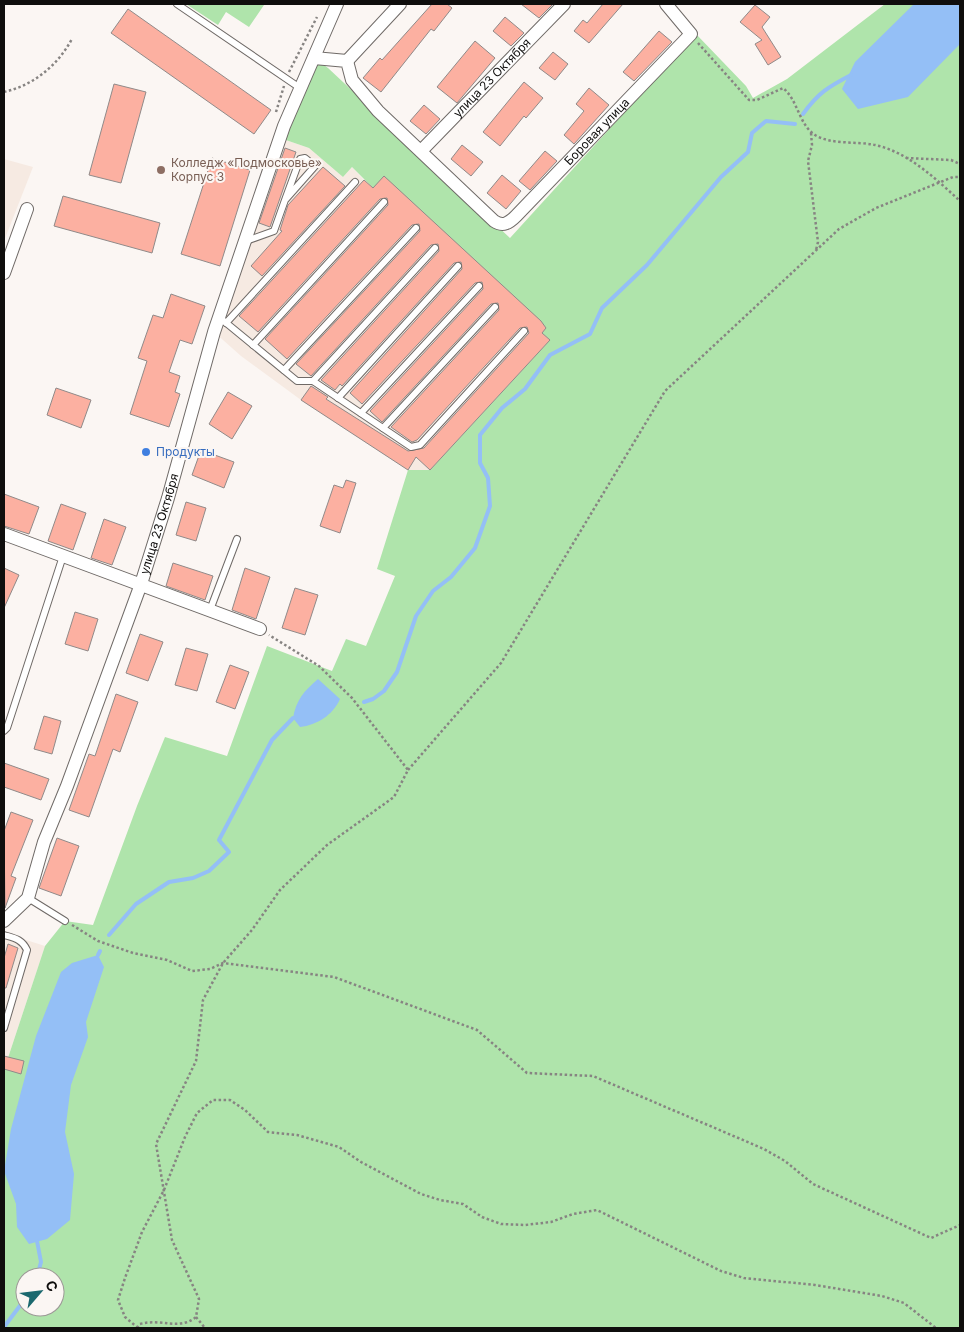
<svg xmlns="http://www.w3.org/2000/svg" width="964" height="1332" font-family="Inter,sans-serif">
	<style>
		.built { fill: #f6eae2 }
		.green { fill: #afe4ab; fill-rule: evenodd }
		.water { fill: #94bff6 }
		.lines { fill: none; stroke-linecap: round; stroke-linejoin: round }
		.stream { stroke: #94bff6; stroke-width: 4 }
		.building { fill: #fcb0a1; stroke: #908a89 }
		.service-casing { stroke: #6f6a67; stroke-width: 8 }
		.minor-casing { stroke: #6f6a67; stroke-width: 14 }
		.path { stroke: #878482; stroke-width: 2.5; stroke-dasharray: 2.5 2.5; stroke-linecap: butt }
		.service { stroke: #fff; stroke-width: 6 }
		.minor { stroke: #fff; stroke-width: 12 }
		.education-dot { fill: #8d6e63; stroke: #fbf6f3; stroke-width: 2 }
		.shop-dot { fill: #3f7fe0; stroke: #fbf6f3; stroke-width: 2 }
		.labels { text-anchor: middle; stroke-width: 4; stroke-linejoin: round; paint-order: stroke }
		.street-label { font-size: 12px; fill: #0f0e0d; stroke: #fbf6f3 }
		.education-label { font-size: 12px; fill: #785e54; stroke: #fbf6f3; text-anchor: start }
		.shop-label { font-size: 12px; fill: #366cbe; stroke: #fbf6f3; text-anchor: start }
	</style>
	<rect width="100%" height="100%" fill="#fbf6f3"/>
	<g class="built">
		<path d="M280,138l29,10 34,29 9,-10 12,13 20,-4 162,152 4,12 -120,130h-22l-107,-70 -60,-44 -27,-24z"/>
		<path d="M4,159l29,8 -29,74z"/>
		<path d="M4,933l41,13 -41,124z"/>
	</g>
	<g class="green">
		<path d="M186,4h75l3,1 -15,22 -23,-15 -8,13z"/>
		<path d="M885,4h75v1324h-956v-258l41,-124 20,-25 28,4 44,-119 28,-69 62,19 40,-110 65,25 14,-32 20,7 29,-70 -18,-7 31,-99h22l120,-130 -8,-7 4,-5 -162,-151 -11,11 -21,-21 -9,10 -34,-29 -29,-10 34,-80 14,10 182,170 186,-204 50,52 7,12 34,-19zM25,1277h30v30h-30z"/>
	</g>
	<g class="water">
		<path d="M914,4h46v40l-52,53 -50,12 -16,-20 13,-27z"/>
		<path d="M318,679l22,20c-7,16 -23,26 -40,28l-7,-9c3,-18 11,-27 25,-39z"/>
		<path d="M98,955l6,12 -18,55 2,15 -17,48 -6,47 9,42 -4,46 -23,19 -18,5 -12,-17 -1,-23 -12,-33 7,-42 25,-93 25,-64 11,-9z"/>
	</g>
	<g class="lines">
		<g class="stream">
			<path d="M803,114c15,-21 25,-27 48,-39"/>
			<path d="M364,702l9,-3 11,-8 13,-19 19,-56 17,-25 18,-14 24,-29 15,-42 -2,-28 -8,-15v-28l22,-27 23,-19 25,-34 40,-21 12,-26 45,-43 74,-88 27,-25 4,-19 14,-12 29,3"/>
			<path d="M109,935l27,-31 33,-22 24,-4 16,-7 20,-19 -10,-12 53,-100 21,-22"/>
			<path d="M98,955l2,-4"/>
			<path d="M37,1277l4,-15 -4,-21"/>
			<path d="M4,1327l21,-28"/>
		</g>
	</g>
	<g class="building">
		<path d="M432,4h15l5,4 -18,23 -3,-2 -50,63 -18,-14 17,-20 2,2z"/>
		<path d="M521,4h32l-14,14z"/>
		<path d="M603,4h20l-34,39 -15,-12 9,-11 4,3z"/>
		<path d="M755,5l15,12 -8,10 19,30 -13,8 -13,-21 7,-4 -22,-18z"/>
		<path d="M128,9l143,101 -17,24 -143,-101z"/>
		<path d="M505,17l19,16 -13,13 -18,-15z"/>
		<path d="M659,31l13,11 -38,39 -11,-9z"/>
		<path d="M475,41l20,17 -38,45 -20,-16z"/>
		<path d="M553,52l15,12 -13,16 -16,-12z"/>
		<path d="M524,82l19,16 -17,20 -2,-2 -24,30 -17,-14z"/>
		<path d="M114,84l32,8 -25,91 -32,-8z"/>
		<path d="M589,88l20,17 -35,39 -10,-9 20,-24 -8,-7z"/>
		<path d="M424,105l16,14 -14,15 -16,-13z"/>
		<path d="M462,145l21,17 -12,14 -20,-17z"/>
		<path d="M285,148l11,4 -26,75 -11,-4z"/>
		<path d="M545,151l12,10 -27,29 -11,-9z"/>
		<path d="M212,158l38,12 -30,96 -39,-12z"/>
		<path d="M323,167l22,19 -83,90 -11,-10 31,-35 -2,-1 8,-25z"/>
		<path d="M502,175l19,16 -15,18 -19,-16z"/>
		<path d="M384,176l157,145 5,7 -4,5 8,7 -120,130 -14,-13 -8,13 -107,-70 10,-14 17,11 -2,2 82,52 16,-3 105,-115 -2,-6 -7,1 -103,112 -5,2 -21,-15 108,-117 -1,-7 -7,1 -109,118 -12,-11 113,-122 -1,-7 -7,1 -113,121 -12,-11 112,-124 -1,-7 -7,1 -112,123 -2,-2 -5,6 -14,-10 118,-129 -1,-7 -7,1 -120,131 -15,-12 124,-133 -1,-7 -7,1 -125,134 -22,-20 123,-134 -1,-7 -7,1 -122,133 -19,-16 125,-136 9,8z"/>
		<path d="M63,196l97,27 -8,30 -98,-27z"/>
		<path d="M171,294l34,12 -13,38 -12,-4 -11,32 11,4 -5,16 5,2 -11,33 -39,-13 17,-53 -9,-3 15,-43 10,3z"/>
		<path d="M56,388l35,12 -10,28 -34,-13z"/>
		<path d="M228,392l24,14 -20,33 -23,-15z"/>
		<path d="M201,450l33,12 -10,26 -32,-13z"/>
		<path d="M346,480l10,3 -16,50 -20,-7 14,-41 9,3z"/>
		<path d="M4,494l35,13 -10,27 -25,-8z"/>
		<path d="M186,502l20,6 -10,33 -20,-6z"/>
		<path d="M61,504l25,9 -13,37 -25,-9z"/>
		<path d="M104,519l22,8 -14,38 -21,-7z"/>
		<path d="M173,563l40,13 -8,24 -39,-14z"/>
		<path d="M4,568l15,7 -15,33z"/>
		<path d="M245,568l25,9 -14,42 -24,-9z"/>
		<path d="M295,588l23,7 -13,40 -23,-7z"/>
		<path d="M75,612l23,7 -10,32 -23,-7z"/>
		<path d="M140,634l23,8 -15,39 -22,-8z"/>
		<path d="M186,648l22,6 -11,37 -22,-6z"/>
		<path d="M230,665l19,7 -14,37 -19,-7z"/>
		<path d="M116,694l22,8 -18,50 -7,-3 -24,68 -20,-7 20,-56 6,2z"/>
		<path d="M44,716l17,5 -9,33 -18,-5z"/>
		<path d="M4,763l45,16 -8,21 -37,-13z"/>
		<path d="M11,812l22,8 -22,56 5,2 -11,30 -1,-77z"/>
		<path d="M57,838l22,8 -18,50 -22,-8z"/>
		<path d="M8,944l10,4 -12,40h-2v-30z"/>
		<path d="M4,1056l20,5 -3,13 -17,-5z"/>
	</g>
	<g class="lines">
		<defs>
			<g id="service">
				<path d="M177,4l123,84"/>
				<path d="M246,241l28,-10 11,-31 30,-34 -10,-8 -5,1 -15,41"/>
				<path d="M219,317l78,64h16l98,66 9,-2 104,-114"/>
				<path d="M226,323l129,-141"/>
				<path d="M253,345l131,-143"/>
				<path d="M284,370l132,-142"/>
				<path d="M313,381l122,-133"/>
				<path d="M338,398l120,-132"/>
				<path d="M361,413l118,-127"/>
				<path d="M383,428l112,-121"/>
				<path d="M210,610l27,-71"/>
				<path d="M4,731l3,-3 56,-172"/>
				<path d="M28,898l37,23"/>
				<path d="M4,935c10,3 18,4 23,15l-23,78"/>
			</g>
			<g id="minor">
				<path id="s1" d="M314,58l33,3 5,19 26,31 116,110c9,6 15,2 22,-5l175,-182 -25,-30"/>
				<path d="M347,61l53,-57"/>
				<path id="s2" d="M421,151l143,-147"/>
				<path d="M4,273l23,-64"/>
				<path d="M4,534l256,95"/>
				<path id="s3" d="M4,921l24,-23 16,-56 23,-56 74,-202 27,-86 46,-166 70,-206 53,-122"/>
			</g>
		</defs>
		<use href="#service" class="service-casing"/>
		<use href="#minor" class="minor-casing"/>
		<g class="path">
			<path d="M698,43l51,57h8l26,-12c15,12 16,37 32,47 16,10 42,6 60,10 33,7 61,34 85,56"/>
			<path d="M289,72l28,-55"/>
			<path d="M4,92c30,-7 53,-26 68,-53"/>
			<path d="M276,112l8,-26"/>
			<path d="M811,133l1,12 -4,16 10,81 -2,8"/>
			<path d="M906,158l45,2 9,4"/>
			<path d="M408,770l93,-107 164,-272 174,-162 37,-21 77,-31h7"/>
			<path d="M72,925l26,16 35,12 34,7 25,11 18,-2 13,-6 111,14 143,53 50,43 66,3 171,73 21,12 28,23 118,54 29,-13"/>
			<path d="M196,1317l9,11"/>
			<path d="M137,1328l3,-4c21,-6 39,7 56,-7l3,-18 -27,-59 -16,-96 40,-83 7,-61 20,-37 29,-33 28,-40 47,-45 67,-48 14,-27 -56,-72 -33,-32 -50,-31"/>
			<path d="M138,1328l-13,-11 -7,-17 7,-22 17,-46 22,-42 21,-53 12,-24 16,-13h17l15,10 23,22 29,3 42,12 22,15 60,32 19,6 23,4 19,13 19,7 24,1 26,-3 22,-8 24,-4 124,61 23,7 71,7 67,11 22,7 32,25"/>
		</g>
		<use href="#service" class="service"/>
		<use href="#minor" class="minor"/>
	</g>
	<circle class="education-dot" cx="161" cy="170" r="5"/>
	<circle class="shop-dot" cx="146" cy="452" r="5"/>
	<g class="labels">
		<g class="street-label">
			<text dy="4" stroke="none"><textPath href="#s2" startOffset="102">улица 23 Октября</textPath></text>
			<text dy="4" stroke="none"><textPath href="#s1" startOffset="395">Боровая улица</textPath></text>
			<text dy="4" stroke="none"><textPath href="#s3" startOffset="430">улица 23 Октября</textPath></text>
		</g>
		<g class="education-label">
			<text x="171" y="167">Колледж «Подмосковье»<tspan x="171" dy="14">Корпус 3</tspan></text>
		</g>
		<g class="shop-label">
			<text x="156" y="456">Продукты</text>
		</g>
	</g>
	<rect width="964" height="1332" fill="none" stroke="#0f0e0d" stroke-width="10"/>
	<g transform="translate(40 1292) rotate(62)"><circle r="24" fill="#fbf6f3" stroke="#9d9997"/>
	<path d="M0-4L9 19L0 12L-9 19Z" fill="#1b686e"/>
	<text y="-8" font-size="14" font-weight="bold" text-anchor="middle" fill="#0f0e0d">С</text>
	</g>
</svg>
